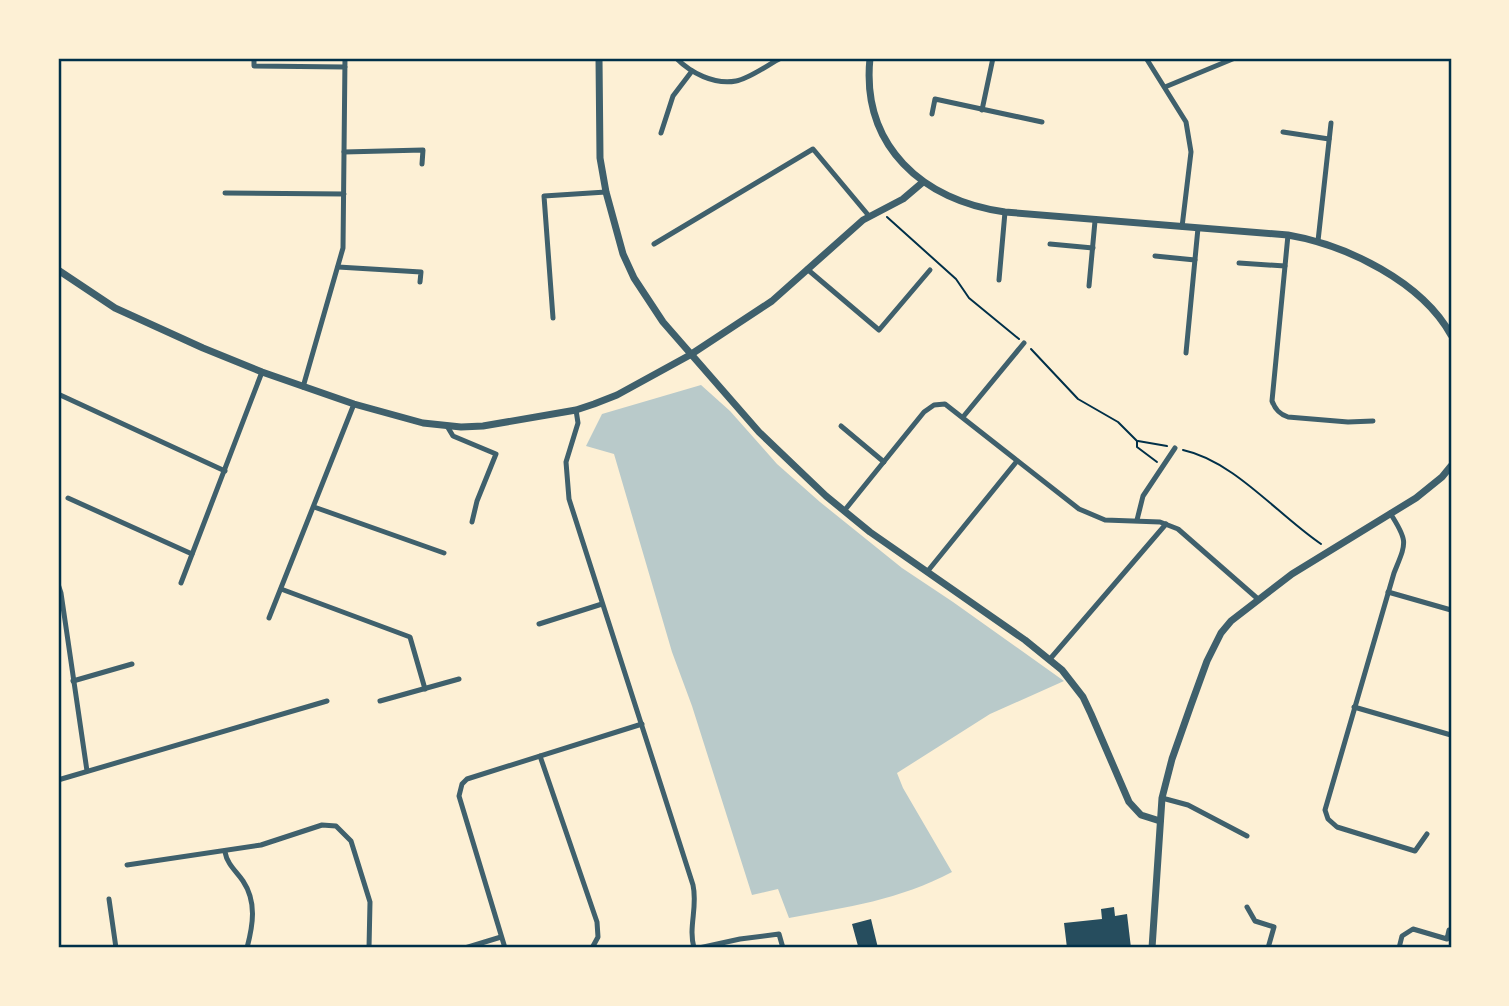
<svg xmlns="http://www.w3.org/2000/svg" width="1509" height="1006" font-family="'Zilla Slab',serif">
	<style>
		.green { fill: #b9caca }
		.building { fill: #264d5e }
		.lines { fill: none; stroke-linecap: round; stroke-linejoin: round }
		.path { stroke: #003049; stroke-width: 2 }
		.minor { stroke: #3f606c; stroke-width: 5 }
		.tertiary { stroke: #3f606c; stroke-width: 7 }
		.neatline { fill: none; stroke: #003049; stroke-width: 2.5 }
	</style>
	<rect width="100%" height="100%" fill="#fdf0d5"/>
	<path class="green" d="M701,385l29,26 47,53 43,38 82,66 51,34 111,79 -74,33 -93,59 6,15 49,84c-53,28 -104,35 -163,46l-11,-29 -26,6 -60,-189 -20,-54 -58,-198 -28,-8 16,-32z"/>
	<g class="building">
		<path d="M1114,907l1,9 12,-2 4,34h-64l-3,-25 38,-4 -1,-10z"/>
		<path d="M871,919l7,29h-26l6,-2 -6,-22z"/>
	</g>
	<g class="lines">
		<g class="path">
			<path d="M887,217l69,62 13,19 50,41"/>
			<path d="M1031,349l47,50 40,23 19,19v6l20,15"/>
			<path d="M1138,441l29,5"/>
			<path d="M1183,450c51,11 95,65 138,94"/>
		</g>
		<g class="minor">
			<path d="M254,58v8l91,1"/>
			<path d="M676,58c15,15 38,27 60,23 13,-2 33,-17 45,-23"/>
			<path d="M1146,58l40,64 5,30 -9,75"/>
			<path d="M1165,87l70,-29"/>
			<path d="M982,110l11,-52"/>
			<path d="M932,114l3,-15 107,23"/>
			<path d="M1283,132l46,7"/>
			<path d="M661,133l12,-37 19,-25"/>
			<path d="M344,152l79,-2 -1,14"/>
			<path d="M225,193l119,1"/>
			<path d="M1288,235l-16,166c3,8 7,13 16,16l60,5 25,-1"/>
			<path d="M1318,241l13,-118"/>
			<path d="M654,244l159,-95 56,67"/>
			<path d="M1050,244l43,4"/>
			<path d="M1155,256l40,4"/>
			<path d="M1239,263l46,3"/>
			<path d="M338,267l83,5 -1,10"/>
			<path d="M807,269l72,61 51,-60"/>
			<path d="M999,280l6,-68"/>
			<path d="M1089,286l6,-65"/>
			<path d="M553,318l-9,-122 62,-4"/>
			<path d="M1186,353l12,-125"/>
			<path d="M303,387l40,-139 2,-190"/>
			<path d="M58,394l167,77"/>
			<path d="M576,410l2,13 -12,39 3,37 124,386c5,22 -5,42 1,63"/>
			<path d="M963,417l61,-74"/>
			<path d="M447,426l6,10 43,18 -19,47 -5,21"/>
			<path d="M841,426l43,36"/>
			<path d="M68,498l124,56"/>
			<path d="M314,507l130,46"/>
			<path d="M844,511l80,-99 10,-7 11,-1 134,105 26,11 55,2 18,7 80,70"/>
			<path d="M1390,513c19,29 16,30 4,60l-69,237 3,9 9,8 78,24 12,-17"/>
			<path d="M1137,520l6,-24 32,-48"/>
			<path d="M927,572l90,-111"/>
			<path d="M181,583l81,-211"/>
			<path d="M58,584l3,9 26,178"/>
			<path d="M281,589l129,48 15,52"/>
			<path d="M1388,592l63,18"/>
			<path d="M269,618l85,-214"/>
			<path d="M539,624l63,-20"/>
			<path d="M1050,659l116,-135"/>
			<path d="M73,681l59,-17"/>
			<path d="M380,701l79,-22"/>
			<path d="M1354,707l97,28"/>
			<path d="M540,756l57,166 1,15 -6,11"/>
			<path d="M58,780l269,-79"/>
			<path d="M1162,798l26,7 59,31"/>
			<path d="M225,852c2,12 11,19 18,29 14,21 10,44 4,67"/>
			<path d="M127,865l134,-20 61,-20 14,1 15,15 19,61 -1,46"/>
			<path d="M109,899l7,49"/>
			<path d="M1247,907l8,14 19,6 -6,21"/>
			<path d="M465,948l36,-11"/>
			<path d="M505,948l-46,-152 3,-12 5,-5 175,-55"/>
			<path d="M699,948l41,-9 39,-5 4,14"/>
			<path d="M1399,948l3,-12 11,-7 34,10 2,-9"/>
		</g>
		<g class="tertiary">
			<path d="M599,58l1,100 6,34 17,62 11,24 29,44 96,110 67,64 44,36 155,108 37,30 21,27 8,17 38,88 12,13 19,6"/>
			<path d="M870,58c-9,88 53,143 135,154l283,23c59,10 134,47 163,100"/>
			<path d="M58,270l57,38 88,40 59,24 92,32 69,19 38,4 22,-1 93,-16 18,-6 23,-9 73,-40 82,-54 91,-81 40,-21 20,-17"/>
			<path d="M1152,948l10,-150 10,-39 19,-54 16,-44 14,-28 10,-12 61,-47 124,-76 26,-21 9,-11"/>
		</g>
	</g>
	<rect width="1509" height="1006" fill="none" stroke="#fdf0d5" stroke-width="119"/>
	<rect x="60" y="60" width="1390" height="886" class="neatline"/>
</svg>
